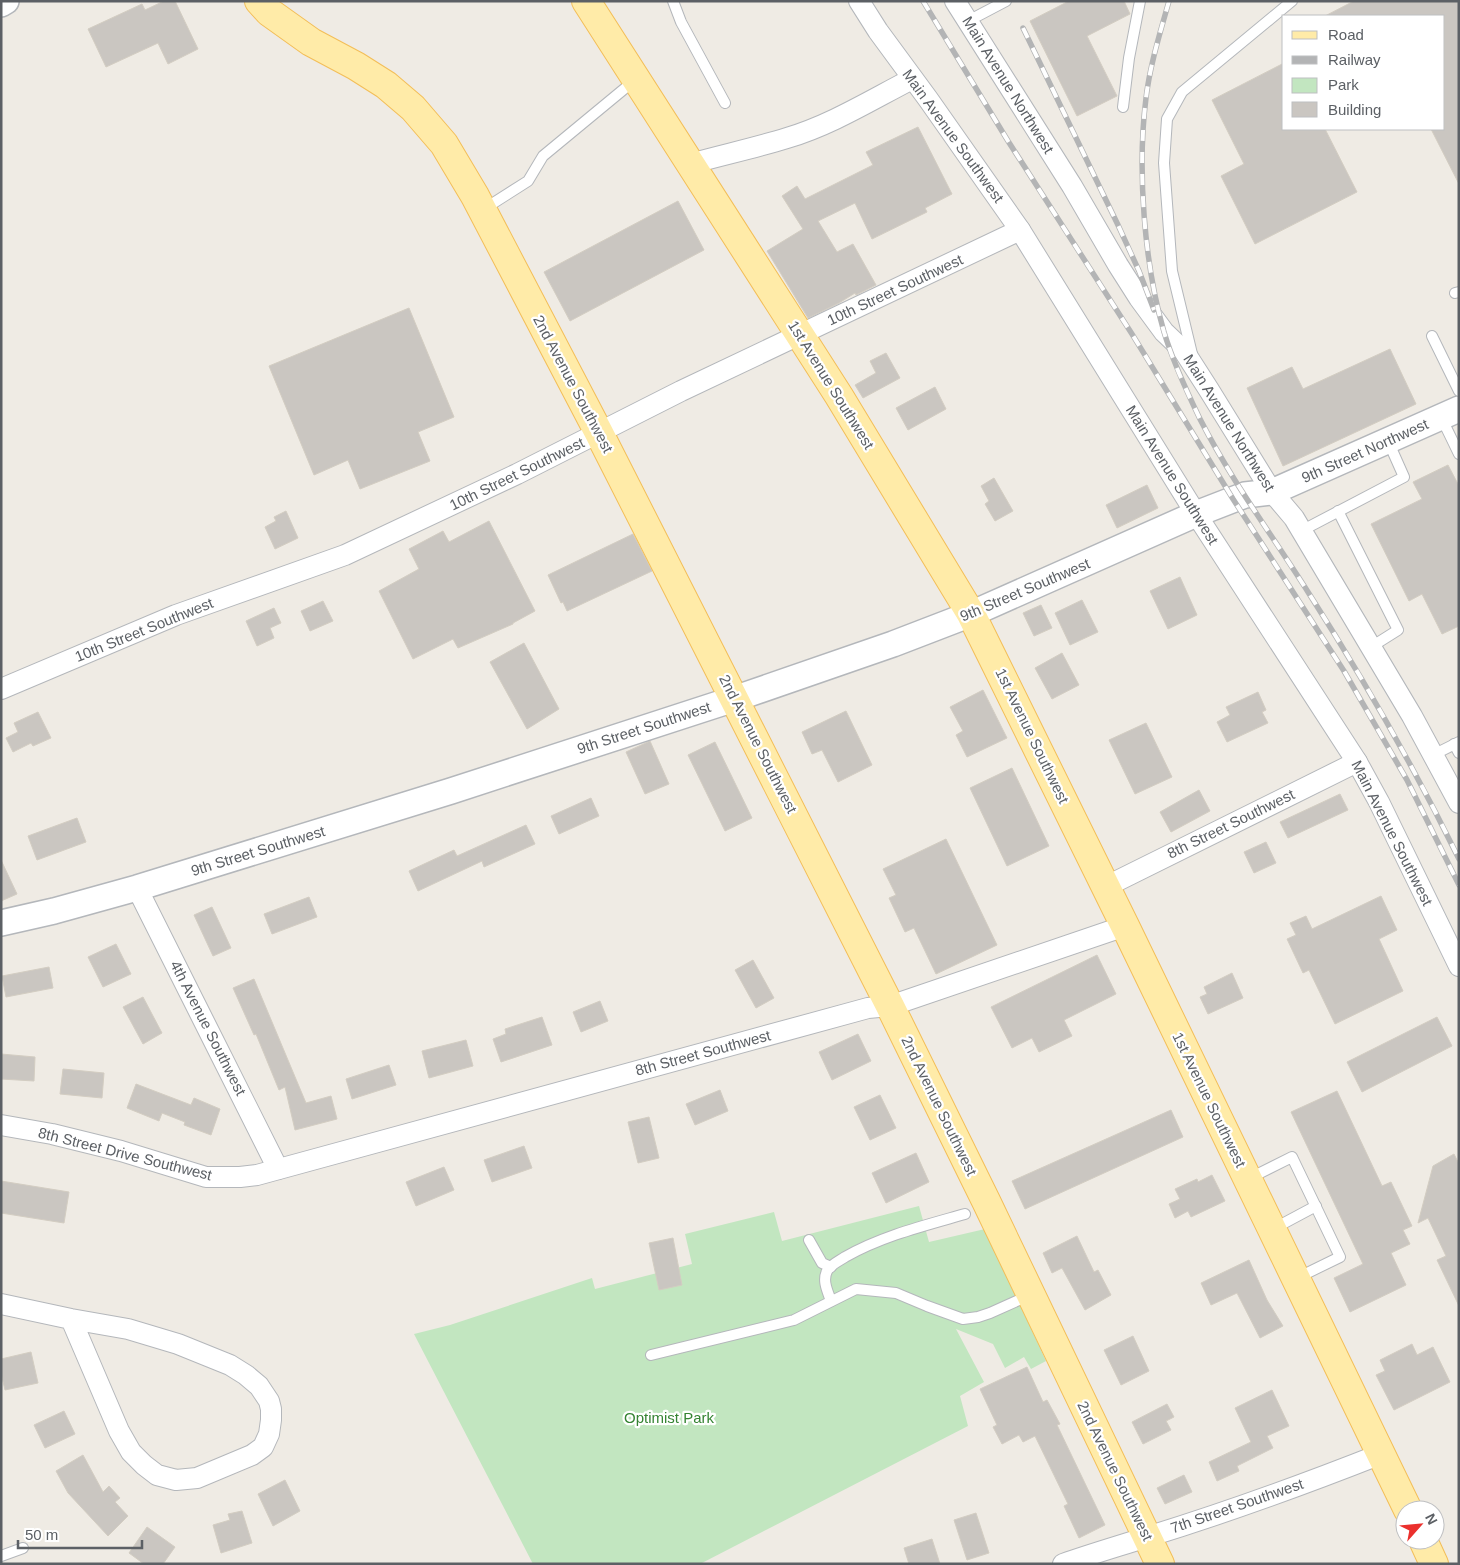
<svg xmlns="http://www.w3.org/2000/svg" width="1460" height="1565" font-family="Arial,sans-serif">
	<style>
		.green { fill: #c2e6c0 }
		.building { fill: #cac6c1; stroke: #d3cdc2 }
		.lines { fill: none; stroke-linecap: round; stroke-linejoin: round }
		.service-casing { stroke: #b4b7bb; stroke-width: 12 }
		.minor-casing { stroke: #b4b7bb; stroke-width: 22 }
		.tertiary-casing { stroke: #b4b7bb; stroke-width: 28 }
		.primary-casing { stroke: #f3be58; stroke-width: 30 }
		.service { stroke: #fff; stroke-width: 10 }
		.minor { stroke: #fff; stroke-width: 20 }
		.tertiary { stroke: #fff; stroke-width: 25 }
		.primary { stroke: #ffeba8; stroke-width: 28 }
		.rail-casing { stroke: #b3b4b5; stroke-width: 5.5 }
		.rail { stroke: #fff; stroke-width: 4; stroke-dasharray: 11; stroke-linecap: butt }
		.labels { text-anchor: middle; stroke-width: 4.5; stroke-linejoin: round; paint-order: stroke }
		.street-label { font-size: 15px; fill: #5c6065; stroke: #fff }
		.park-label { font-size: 15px; fill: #358433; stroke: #fff }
	</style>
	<rect width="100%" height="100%" fill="#efebe4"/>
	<path class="green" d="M919,1206l10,36 56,-13 61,132 -15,8 -7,-12 -19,11 -12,-24 -37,-15 28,53 -24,14 8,30 -268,138h-167l-119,-230 36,-9 142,-47 3,11 97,-25 -7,-30 89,-22 8,29z"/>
	<g class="building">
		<path d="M164,1h11l23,48 -30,15 -10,-21 -52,24 -18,-38 54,-25 3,6z"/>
		<path d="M1069,1h55l6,13 -43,22 30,60 -40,20 -47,-95z"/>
		<path d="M1354,1h105v183l-28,-55h13v-113h-119z"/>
		<path d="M1284,63v66h41l32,63 -102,52 -34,-68 23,-12 -32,-64z"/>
		<path d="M918,127l34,67 -27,14 2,4 -55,27 -17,-36 -37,18 19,31 16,-8 23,41 -20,10 -1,-2 -16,10 -31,15 -41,-67 36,-22 -21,-33 15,-10 8,13 68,-34 -7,-13z"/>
		<path d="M678,201l26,49 -134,71 -26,-49z"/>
		<path d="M409,308l45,109 -36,15 12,29 -70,28 -12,-29 -34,15 -45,-109z"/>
		<path d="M1390,349l26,55 -133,62 -36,-78 45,-21 11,22z"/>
		<path d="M886,353l14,25 -37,20 -8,-13 21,-12 -6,-12z"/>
		<path d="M935,387l11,22 -38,21 -12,-22z"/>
		<path d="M1448,465l11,21v140l-17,8 -20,-40 -13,7 -38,-77 51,-25 -9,-17z"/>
		<path d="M994,478l19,33 -18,10 -10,-17 4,-3 -8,-15z"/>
		<path d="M1147,485l11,23 -41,20 -11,-23z"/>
		<path d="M286,511l12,27 -23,11 -10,-22 11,-6 -2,-4z"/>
		<path d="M489,521l46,90 -22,12v1l-55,24 -5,-9 -40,20 -34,-68 40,-22 -10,-20 34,-18 6,11z"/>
		<path d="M633,534l19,37 -85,40 -4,-9 -2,1 -13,-28z"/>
		<path d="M1180,577l17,38 -29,14 -18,-38z"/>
		<path d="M1082,600l16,32 -28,13 -15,-32z"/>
		<path d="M323,601l10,20 -23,10 -9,-20z"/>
		<path d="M1041,605l11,23 -18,8 -11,-23z"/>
		<path d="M274,608l7,15 -11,5 4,10 -17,8 -11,-25z"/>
		<path d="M524,643l35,66 -32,20 -37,-67z"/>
		<path d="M1062,653l17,32 -27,14 -17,-31z"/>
		<path d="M983,690l24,48 -40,19 -11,-22 7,-4 -13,-24z"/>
		<path d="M1258,692l8,18 -4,2 6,11 -41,19 -10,-20 13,-7 -4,-8z"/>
		<path d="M846,711l26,54 -34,17 -16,-32 -10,4 -10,-22z"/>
		<path d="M38,712l13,26 -18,8 -2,-3 -18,9 -7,-14 12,-6 -4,-9z"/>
		<path d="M1146,723l26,54 -37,17 -26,-54z"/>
		<path d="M650,741l19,43 -24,10 -19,-42z"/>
		<path d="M715,742l37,76 -27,13 -37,-76z"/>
		<path d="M1012,768l37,78 -42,20 -37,-78z"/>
		<path d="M1199,790l11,21 -39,21 -11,-20z"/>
		<path d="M1340,794l8,16 -60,28 -8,-16z"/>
		<path d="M591,798l8,18 -40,18 -8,-18z"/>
		<path d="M77,818l9,24 -49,18 -9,-24z"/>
		<path d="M526,825l9,19 -51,23 -2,-6 -64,30 -9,-20 45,-21 3,6z"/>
		<path d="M946,839l51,106 -61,29 -22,-46 -9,4 -16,-34 7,-3 -13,-26z"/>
		<path d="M1266,842l10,21 -22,10 -10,-21z"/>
		<path d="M1,860l16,34 -16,7z"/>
		<path d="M1381,896l16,34 -18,9 24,52 -68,33 -26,-54 -6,3 -16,-34 9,-4 -6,-12 16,-7 6,13z"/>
		<path d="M309,897l8,20 -45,17 -8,-20z"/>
		<path d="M212,907l19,41 -18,8 -19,-41z"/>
		<path d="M116,944l15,30 -28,13 -15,-30z"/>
		<path d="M1097,955l19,39 -52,26 8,16 -33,16 -7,-14 -20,10 -21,-41z"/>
		<path d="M753,960l21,38 -18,10 -21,-38z"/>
		<path d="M49,967l4,21 -47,9 -4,-21z"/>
		<path d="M1232,973l11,25 -35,16 -8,-17 7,-3 -3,-7z"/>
		<path d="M254,979l52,124 25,-7 6,23 -42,11 -10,-43 -6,3 -23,-56 -2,1 -21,-47z"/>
		<path d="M143,997l19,36 -19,11 -20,-37z"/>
		<path d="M600,1001l8,20 -27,11 -8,-20z"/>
		<path d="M542,1017l10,28 -51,17 -8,-23 13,-5 -1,-5z"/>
		<path d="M1437,1017l15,29 -90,46 -15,-30z"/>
		<path d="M858,1034l13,27 -39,19 -13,-28z"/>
		<path d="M466,1040l7,26 -44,12 -7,-27z"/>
		<path d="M1,1054l34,3 -1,24 -33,-2z"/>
		<path d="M389,1065l7,20 -44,14 -6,-20z"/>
		<path d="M63,1069l41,4 -2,25 -42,-4z"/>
		<path d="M136,1084l55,21 3,-7 26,11 -9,26 -27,-10 1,-3 -23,-9 -3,8 -32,-13z"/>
		<path d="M720,1090l8,21 -33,14 -9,-21z"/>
		<path d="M1337,1091l45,95 9,-4 21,44 -9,4 7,14 -19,9 15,32 -56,27 -16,-34 29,-14 -72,-152z"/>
		<path d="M880,1095l16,33 -26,12 -16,-33z"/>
		<path d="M1171,1110l12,27 -158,72 -13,-28z"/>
		<path d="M649,1117l10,41 -21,5 -10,-41z"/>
		<path d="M524,1146l8,22 -40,14 -8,-22z"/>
		<path d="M916,1153l13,29 -43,21 -14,-30z"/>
		<path d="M1454,1154l5,10v142l-22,-46 9,-4 -18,-38 -10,5 15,-57z"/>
		<path d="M444,1167l10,23 -38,16 -10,-24z"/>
		<path d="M1212,1175l13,26 -34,16 -3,-6 -13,7 -6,-14 11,-5 -5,-10 22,-10 1,3z"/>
		<path d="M1,1181l68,11 -5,31 -63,-10z"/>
		<path d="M1077,1236l17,36 4,-2 13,25 -26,15 -23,-42 -10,5 -9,-20z"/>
		<path d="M673,1238l9,47 -23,5 -10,-47z"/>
		<path d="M1249,1260l18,40 16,26 -23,12 -23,-45 -26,12 -10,-22z"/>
		<path d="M1133,1336l16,35 -28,14 -17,-35z"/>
		<path d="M1412,1344l5,11 16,-8 17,35 -56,28 -18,-35 9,-4 -5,-11z"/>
		<path d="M31,1352l7,31 -33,7 -4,-17v-14z"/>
		<path d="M1027,1367l16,35 4,-2 13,24 -3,1 48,100 -26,13 -15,-32 4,-2 -33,-68 -12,6 -4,-7 -17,9 -9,-17 4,-2 -17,-36z"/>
		<path d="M1272,1390l17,36 -22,10 6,12 -36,18 2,5 -22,10 -8,-19 42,-20 -16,-34z"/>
		<path d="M1167,1404l7,13 -8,4 5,9 -28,14 -11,-22z"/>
		<path d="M64,1411l11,23 -30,14 -11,-23z"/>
		<path d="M83,1455l20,37 6,-6 11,12 -5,4 13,14 -20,20 -40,-43 -12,-22z"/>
		<path d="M1184,1475l8,17 -27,12 -8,-16z"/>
		<path d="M285,1480l15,31 -27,15 -15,-32z"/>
		<path d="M242,1511l10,32 -31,10 -8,-28 17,-5 -2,-6z"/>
		<path d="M976,1513l13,40 -22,7 -13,-40z"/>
		<path d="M147,1527l28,20 -12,17h-19l-15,-11z"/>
		<path d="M932,1539l8,25h-31l-5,-16z"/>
	</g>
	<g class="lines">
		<defs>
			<g id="service">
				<path d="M673,1l8,21 44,81"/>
				<path d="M968,21l38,-20"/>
				<path d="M1123,107l6,-49 11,-57"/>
				<path d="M484,209l44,-28 15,-25 92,-76"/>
				<path d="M1455,293l4,-1"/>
				<path d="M1432,336l27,55"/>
				<path d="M1192,354l-20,-83 -8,-108 3,-44 15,-27 110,-91"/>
				<path d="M1441,417l18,37"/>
				<path d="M1338,511l60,119 -27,17"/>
				<path d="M1301,531l103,-54 -16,-36"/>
				<path d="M1454,744l5,9"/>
				<path d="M1433,755l26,-13"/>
				<path d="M1248,1179l44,-22 48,100 -43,21"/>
				<path d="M1273,1229l43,-23"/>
				<path d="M809,1240l13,23 9,4"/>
				<path d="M831,1301c-3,-9 -9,-20 -4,-30 3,-6 12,-10 18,-14 37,-21 78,-31 120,-43"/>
				<path d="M651,1355l143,-35 62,-31 40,4 31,13 36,13 15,-2 12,-4 40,-18"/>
				<path d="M1,1556l22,-8"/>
			</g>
			<g id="minor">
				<path d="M859,1l19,30 50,68 92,131 176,284 161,248 22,40 80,164"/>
				<path d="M955,1l117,185 46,79 21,33 25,34 20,19 25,39 63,102 22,26 118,198 47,87"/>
				<path d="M690,164c32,-9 65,-16 97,-26 44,-13 84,-38 125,-59"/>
				<path d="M1,689l175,-74 169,-60 172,-81 164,-83 339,-161"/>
				<path d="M1105,887l252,-125"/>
				<path d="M137,888l141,281"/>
				<path d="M1,1125l51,9 69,17 85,26h34l17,-2 611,-167 22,-2 235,-80"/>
				<path d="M1,1304l70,15 57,10 50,15 52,21 16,10 13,11 10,15 2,8v11l-2,14 -6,13 -11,8 -55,23 -21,2 -19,-5 -13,-10 -13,-13 -12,-21 -48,-112"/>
				<path d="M1063,1564c28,-10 56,-18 84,-27 78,-24 158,-53 234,-83"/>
			</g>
			<g id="tertiary">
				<path d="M1,4l5,-3"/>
				<path d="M1,923l53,-12 83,-23 314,-97 283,-92 159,-55 78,-30 225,-100 49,-19 27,-3 187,-83"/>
			</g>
			<g id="primary">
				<path d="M259,1l10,11 42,30 45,24 30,19 27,23 31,36 31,52 124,237 291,573 96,195 174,363"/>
				<path d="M586,1l253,395 132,218 154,312 283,584"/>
				<path d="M1423,1540l11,24"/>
			</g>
		</defs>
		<use href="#service" class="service-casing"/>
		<use href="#minor" class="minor-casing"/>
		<use href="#tertiary" class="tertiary-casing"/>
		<use href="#primary" class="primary-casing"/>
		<use href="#service" class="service"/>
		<use href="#minor" class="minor"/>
		<use href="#tertiary" class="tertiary"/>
		<use href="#primary" class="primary"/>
		<defs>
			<g id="rail">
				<path d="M923,1l85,140 124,193 101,165 111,172 63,109 52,105"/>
				<path d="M1169,1c-9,32 -19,64 -23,97 -9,71 -2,165 18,234 9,30 23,60 36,87 31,61 72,116 108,173 55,86 106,175 151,267"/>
				<path d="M1023,28l95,197 21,46 15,39"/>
			</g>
		</defs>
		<use href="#rail" class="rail-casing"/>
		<use href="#rail" class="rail"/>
	</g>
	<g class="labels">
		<g class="street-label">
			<text transform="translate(1008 85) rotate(58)" y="5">Main Avenue Northwest</text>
			<text transform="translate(953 136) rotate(54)" y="5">Main Avenue Southwest</text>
			<text transform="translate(895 290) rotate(-25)" y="5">10th Street Southwest</text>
			<text transform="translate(573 384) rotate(62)" y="5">2nd Avenue Southwest</text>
			<text transform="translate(831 385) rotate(58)" y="5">1st Avenue Southwest</text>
			<text transform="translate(1229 423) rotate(58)" y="5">Main Avenue Northwest</text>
			<text transform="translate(1365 451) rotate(-24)" y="5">9th Street Northwest</text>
			<text transform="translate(517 474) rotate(-26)" y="5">10th Street Southwest</text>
			<text transform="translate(1172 475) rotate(58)" y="5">Main Avenue Southwest</text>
			<text transform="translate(1025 590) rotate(-23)" y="5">9th Street Southwest</text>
			<text transform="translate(144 630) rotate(-22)" y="5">10th Street Southwest</text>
			<text transform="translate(644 728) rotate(-18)" y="5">9th Street Southwest</text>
			<text transform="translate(1032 736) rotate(64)" y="5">1st Avenue Southwest</text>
			<text transform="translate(758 744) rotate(63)" y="5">2nd Avenue Southwest</text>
			<text transform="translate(1231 824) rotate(-26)" y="5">8th Street Southwest</text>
			<text transform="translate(1392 833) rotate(63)" y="5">Main Avenue Southwest</text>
			<text transform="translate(258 851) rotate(-17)" y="5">9th Street Southwest</text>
			<text transform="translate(208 1028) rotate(63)" y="5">4th Avenue Southwest</text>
			<text transform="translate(703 1053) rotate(-15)" y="5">8th Street Southwest</text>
			<text transform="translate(1209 1100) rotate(64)" y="5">1st Avenue Southwest</text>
			<text transform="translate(939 1106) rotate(64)" y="5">2nd Avenue Southwest</text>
			<text transform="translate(125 1154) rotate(14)" y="5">8th Street Drive Southwest</text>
			<text transform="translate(1115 1471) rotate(64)" y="5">2nd Avenue Southwest</text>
			<text transform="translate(1237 1506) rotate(-19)" y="5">7th Street Southwest</text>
		</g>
		<g class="park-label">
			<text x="669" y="1423">Optimist Park</text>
		</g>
	</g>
	<rect width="1460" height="1565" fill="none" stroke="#5c6065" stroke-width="5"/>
	<rect x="1282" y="15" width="162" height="115" fill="#ffffff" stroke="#bebfc1"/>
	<rect x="1292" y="31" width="25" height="8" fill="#ffeba8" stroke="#bebfc1"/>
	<text x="1328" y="40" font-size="15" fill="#5c6065">Road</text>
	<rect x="1292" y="56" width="25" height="8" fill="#b3b4b5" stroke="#bebfc1"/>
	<text x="1328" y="65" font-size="15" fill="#5c6065">Railway</text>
	<rect x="1292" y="78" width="25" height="15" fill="#c2e6c0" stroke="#bebfc1"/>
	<text x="1328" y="90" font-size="15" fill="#5c6065">Park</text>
	<rect x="1292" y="102" width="25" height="15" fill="#cac6c1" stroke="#bebfc1"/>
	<text x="1328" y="115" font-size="15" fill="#5c6065">Building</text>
	<g transform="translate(1420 1525) rotate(63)"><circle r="24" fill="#ffffff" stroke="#bebfc1"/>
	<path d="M0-4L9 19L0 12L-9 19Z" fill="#eb302d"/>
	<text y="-8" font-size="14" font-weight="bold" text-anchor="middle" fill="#5c6065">N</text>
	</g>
	<path d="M18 1540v8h124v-8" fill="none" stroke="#5c6065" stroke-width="2.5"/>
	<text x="25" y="1540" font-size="15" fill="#5c6065" stroke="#ffffff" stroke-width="4" paint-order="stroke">50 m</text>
</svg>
